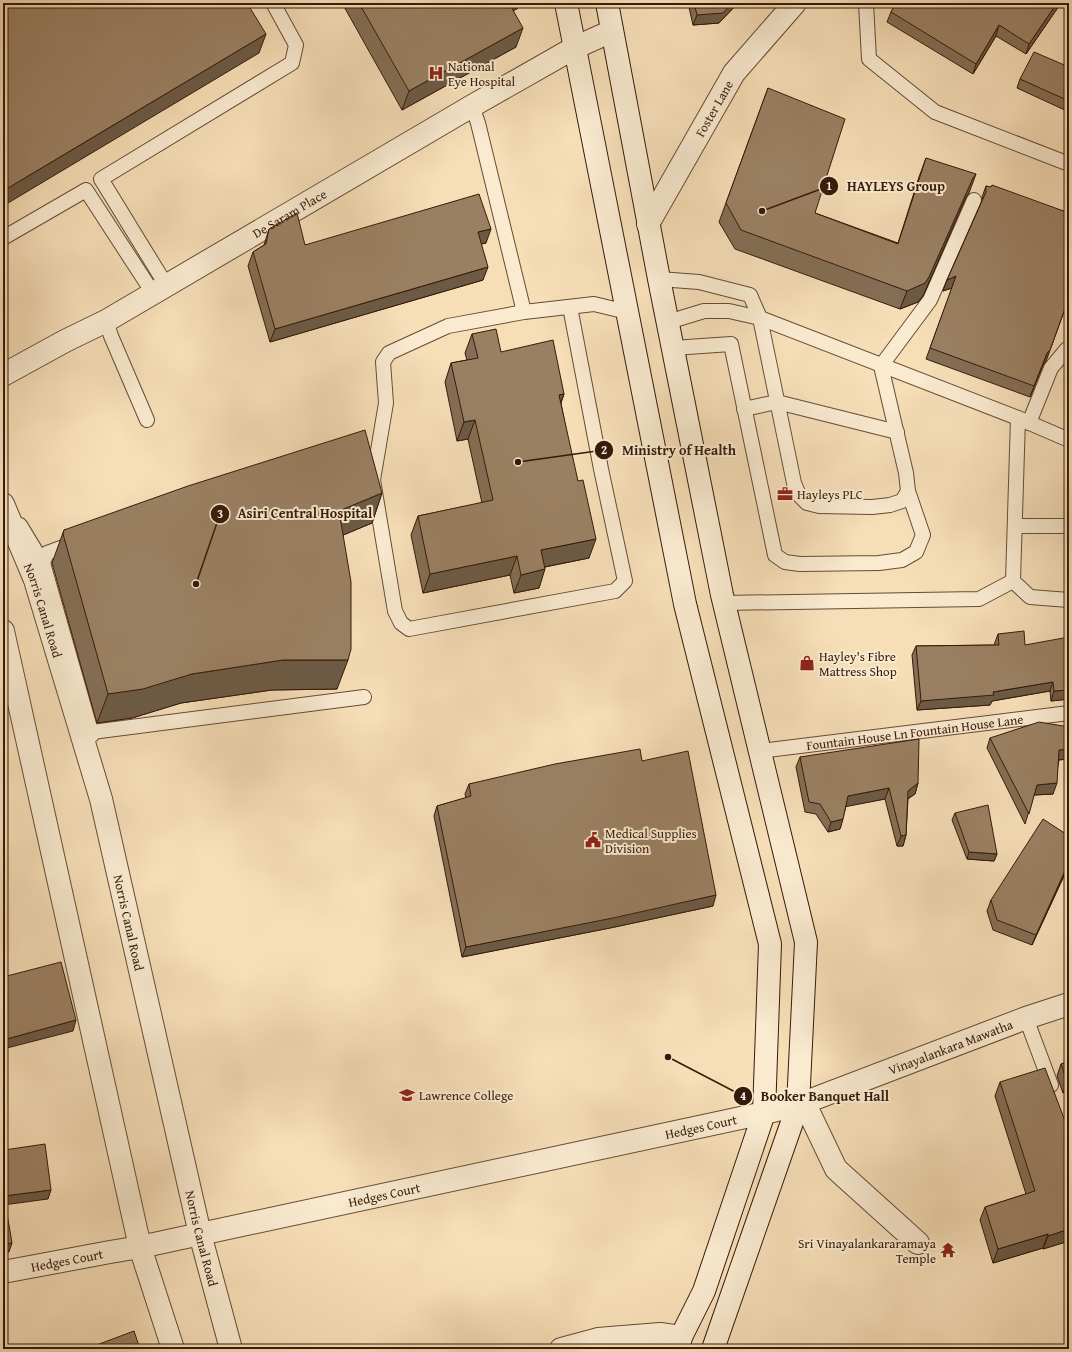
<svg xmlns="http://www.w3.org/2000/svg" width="1072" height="1352" font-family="'Gentium Book Plus',serif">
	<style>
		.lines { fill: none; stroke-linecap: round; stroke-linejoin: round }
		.service-casing { stroke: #664b34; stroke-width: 16 }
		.minor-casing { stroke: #664b34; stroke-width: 24 }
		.tertiary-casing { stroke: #664b34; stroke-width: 24 }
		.secondary-casing { stroke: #361a09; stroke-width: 24 }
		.service { stroke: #f9ead0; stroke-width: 14 }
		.minor { stroke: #f9ead0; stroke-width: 22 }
		.tertiary { stroke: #f9ead0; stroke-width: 22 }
		.secondary { stroke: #f9ead0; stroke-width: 22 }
		.wall { fill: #846e55; stroke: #361a09 }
		.shaded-wall { fill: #6c5a45; stroke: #361a09 }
		.building { fill: #9a8063; stroke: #361a09 }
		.labels { text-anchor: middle; stroke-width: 4; stroke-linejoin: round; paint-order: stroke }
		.poi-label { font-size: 13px; fill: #361a09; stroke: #f9ead0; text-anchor: start }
		.street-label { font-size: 13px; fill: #361a09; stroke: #f9ead0 }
		.leader { fill: none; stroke: #361a09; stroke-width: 1.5 }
		.callout-dot { fill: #361a09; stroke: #f9ead0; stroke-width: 1.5 }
		.mark-label { font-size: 12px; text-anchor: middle; font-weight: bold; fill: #fff }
		.callout-label { font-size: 14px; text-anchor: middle; font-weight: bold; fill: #361a09; stroke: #f9ead0; stroke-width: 4; stroke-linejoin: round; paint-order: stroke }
	</style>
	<rect width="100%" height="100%" fill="#f6deb7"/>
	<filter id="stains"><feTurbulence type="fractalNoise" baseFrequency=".005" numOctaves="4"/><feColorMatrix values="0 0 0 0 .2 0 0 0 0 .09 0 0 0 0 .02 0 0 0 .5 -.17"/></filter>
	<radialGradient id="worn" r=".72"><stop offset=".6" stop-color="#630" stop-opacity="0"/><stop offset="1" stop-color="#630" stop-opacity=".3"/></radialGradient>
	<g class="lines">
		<defs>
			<g id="service">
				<path d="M866,3l3,56 66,53 134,52"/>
				<path d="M472,106l6,17 46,189 70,-8 33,8"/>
				<path d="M3,238l83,-48 67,103"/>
				<path d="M659,279l40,3 51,13 10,23 34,165 5,12 8,8 12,3 53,1 18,-2 12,-4 6,-10 -2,-18 -25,-107 49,-66 44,-100"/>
				<path d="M166,285l-65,-106 191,-116 4,-18 -23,-42"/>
				<path d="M524,312l-76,14 -59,27 -6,9 3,41 -13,77 22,131 6,12 8,6 206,-38 10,-10 -24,-112 -31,-162"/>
				<path d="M106,321l5,15 36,84"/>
				<path d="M668,322l36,-11h25l31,7 258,100 51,22"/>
				<path d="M673,348l58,-4 44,211 10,7 15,2 79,-1 23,-3 14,-8 7,-17 -15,-44"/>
				<path d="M744,409l33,-7 120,30"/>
				<path d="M1018,418l-5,163 17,16 39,3"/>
				<path d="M1029,423l22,-55 16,-19h2"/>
				<path d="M20,525l23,38 49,172"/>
				<path d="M1015,526h54"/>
				<path d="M43,563l4,-10 27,-10"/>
				<path d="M724,603l255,-4 34,-18"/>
				<path d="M92,732l272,-35"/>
				<path id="s1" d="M760,751l309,-38"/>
				<path d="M1026,1018l25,67"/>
			</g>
			<g id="minor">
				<path id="s2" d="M648,224l86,-151 61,-70"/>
				<path d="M804,1102l32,67 82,74"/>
				<path id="s3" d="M3,1272l107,-20 30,-5 624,-134"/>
				<path d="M561,1349l37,-10 62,-5 21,3"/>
			</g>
			<g id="tertiary">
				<path id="s4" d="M3,375l62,-34 41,-20 366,-215 102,-58 38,-17"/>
				<path id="s5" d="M3,504l32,76 66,219 99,435 31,115"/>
				<path d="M3,631l137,616 33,102"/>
				<path id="s6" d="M764,1113l34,-8 228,-87 43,-14"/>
			</g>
			<g id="secondary">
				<path d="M566,3l119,601 85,340 -6,169 -60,178 -23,46 -3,12"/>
				<path d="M607,3l52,276 63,316 84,347 -8,163 -85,244"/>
			</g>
		</defs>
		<use href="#service" class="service-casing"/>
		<use href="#minor" class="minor-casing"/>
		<use href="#tertiary" class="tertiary-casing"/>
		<use href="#secondary" class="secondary-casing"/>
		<use href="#service" class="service"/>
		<use href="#minor" class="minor"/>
		<use href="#tertiary" class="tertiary"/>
		<use href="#secondary" class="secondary"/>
	</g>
	<g class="wall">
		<path d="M342,3h178l-2,5 -5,3 3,36 -114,63z"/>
		<path d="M688,3h50l-19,20 -26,2z"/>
		<path d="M896,3h165l-35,51 -30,-18 -23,38 -86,-52 4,-10z"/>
		<path d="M1069,67v45l-52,-24 3,-9z"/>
		<path d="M768,88l47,125 83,30 21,-66 7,-19 43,35 -3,4 -43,99 -5,6 -18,7 -165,-60 -16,-27z"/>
		<path d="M986,186l83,27v103l-6,-2 -17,47 -3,4 -13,32 -104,-38 26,-71 -9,3 4,-11 35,-79v-4z"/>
		<path d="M269,229l36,16 181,-2 -5,1 2,36 -213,62 -22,-76 5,-14 11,-7z"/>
		<path d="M472,334l29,18 63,42 -3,9 28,155 -44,9 -6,21 -25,5 -4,-18 -87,18 -12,-58 7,-19 64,-13 -14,-64 -11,2 -12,-59 6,-19 16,-3 -2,-7z"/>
		<path d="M382,493l-10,30 -29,12 -6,154 -65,1 -91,13 -49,15 -35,5 -45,-160 12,-33z"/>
		<path d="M998,634l27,11 44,54 -18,2 -1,-10 -58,10 -2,4 -73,5 -5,-55 4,-9 78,-1z"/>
		<path d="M990,738l79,21 -10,1 -6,34 -19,1 -9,29 -38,-76z"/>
		<path d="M800,757l118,26 -3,11 -7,5 -2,36 -3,11h-6l-12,-47 -39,7 -6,23 -12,3 -12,-18 -11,-2 -9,-45z"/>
		<path d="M642,761l71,145 -103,22 -148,29 -28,-141 3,-10 29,-8 -1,-4 4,-10z"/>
		<path d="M955,813l42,41 -3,7 -27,-2 -15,-39z"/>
		<path d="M1069,836v29l-37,80 -39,-15 -6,-19 4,-11z"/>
		<path d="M1069,1044v47l-6,2 -6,-17 4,-12 6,-2 -2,-6z"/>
		<path d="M1000,1082l69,52v107l-26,8v-1l-50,15 -13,-43 5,-13 41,-13 -31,-98z"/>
	</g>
	<g class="shaded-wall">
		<path d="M505,3h15l-2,5 -18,10z"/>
		<path d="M732,3h6l-19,20 -26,2 4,-10z"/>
		<path d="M1057,3h4l-35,51 3,-10z"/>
		<path d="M999,25l-3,11 -23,38 3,-10z"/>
		<path d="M523,28l-7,19 -114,63 7,-19z"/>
		<path d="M266,34l-7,19 -256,153v-15z"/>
		<path d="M976,174l-7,19 -3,4 -43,99 -5,6 -18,7 7,-18 66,-113z"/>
		<path d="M491,229l-5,14 -13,3 5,-14z"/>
		<path d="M488,267l-5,13 -213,62 5,-13z"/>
		<path d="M956,276l-4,12 -9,3 4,-11z"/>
		<path d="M1067,303l-21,58 -3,4 -13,32z"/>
		<path d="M564,394l-7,19 2,-18z"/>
		<path d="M475,420l-7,19 -11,2 7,-19z"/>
		<path d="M382,493l-10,30 -43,18 10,-30z"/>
		<path d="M596,539l-7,19 -55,11 7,-19z"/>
		<path d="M517,556l-7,19 -87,18 7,-19z"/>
		<path d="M545,569l-6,19 -25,5 7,-18z"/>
		<path d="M283,660h65l-11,29 -65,1 -91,13 -49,15 -35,5 11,-29 84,-20z"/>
		<path d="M1053,682l-3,9 -58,10 -2,4 -73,5 4,-9 72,-9z"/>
		<path d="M1069,690v9l-18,2 3,-10z"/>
		<path d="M1069,749v10l-14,1 4,-10z"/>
		<path d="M918,783l-3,11 -11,7 4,-10z"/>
		<path d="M1057,783l-4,11 -19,1 3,-10z"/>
		<path d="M889,788l-4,11 -41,8 4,-11z"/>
		<path d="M843,819l-3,10 -12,3 3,-10z"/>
		<path d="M906,835l-3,11h-6l4,-10z"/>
		<path d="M969,852l28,2 -3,7 -27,-2z"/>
		<path d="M1069,862v3l-37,80 4,-10z"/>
		<path d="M716,895l-3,11 -103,22 -148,29 4,-10z"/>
		<path d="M76,1020l-3,11 -70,18v-9z"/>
		<path d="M1069,1080v11l-6,2 4,-12z"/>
		<path d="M51,1190l-3,9 -45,6 1,-9z"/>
		<path d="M1069,1229v12l-26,8 5,-13z"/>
		<path d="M1048,1234l-5,14 -50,15 5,-14z"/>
		<path d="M12,1243l-3,9 -6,1v-9z"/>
	</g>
	<g class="building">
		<path d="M3,3h244l19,31 -263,157z"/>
		<path d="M359,3h150l14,25 -114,63z"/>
		<path d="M694,3h38l-9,10 -26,2z"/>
		<path d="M896,3h161l-28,41 -30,-19 -23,39 -85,-52z"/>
		<path d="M1034,52l35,15v34l-49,-22z"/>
		<path d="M768,88l77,31 -30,94 83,31 28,-86 50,16 -3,4 -44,99 -4,6 -18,8 -166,-61 -15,-27z"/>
		<path d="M992,185l77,28v90h-2l-17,47 -3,3 -13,33 -104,-38 26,-72 -9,4 39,-88v-6l5,1z"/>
		<path d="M479,194l12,35 -13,3 10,35 -213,62 -22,-77 13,-8 3,-15 28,-16 8,32z"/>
		<path d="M496,329l5,23 52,-12 11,54 -5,1 19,86 5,-1 13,59 -55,11 4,19 -24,6 -4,-19 -87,18 -12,-58 75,-16 -18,-80 -11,2 -13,-59 27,-5 -6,-24z"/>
		<path d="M365,430l17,63 -43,18 12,71v67l-3,11h-65l-91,14 -49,15 -35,5 -45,-160 1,-4 124,-44z"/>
		<path d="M1024,631l1,14 44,-8v53l-15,1 -1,-9 -60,10 1,3 -73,6 -5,-55 83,-1 -1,-11z"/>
		<path d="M1039,722l30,5v22l-10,1 -2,33 -20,2 -8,29 -39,-76z"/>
		<path d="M919,739l-1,44 -10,8 -2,44 -5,1 -12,-48 -41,8 -5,23 -12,3 -11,-18 -11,-2 -9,-45z"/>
		<path d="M640,749l2,12 46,-10 28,144 -103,23 -147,29 -29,-141 34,-10 -2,-12 86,-20z"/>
		<path d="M988,805l9,49 -28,-2 -14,-39z"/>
		<path d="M1043,819l26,17v26l-33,73 -39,-15 -6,-20z"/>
		<path d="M61,962l15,58 -73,20v-63z"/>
		<path d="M1069,1062v18l-2,1 -6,-17z"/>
		<path d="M1045,1068l20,53 4,13v95l-21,7v-2l-50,15 -13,-42 50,-16 -35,-109z"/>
		<path d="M45,1144l6,46 -47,6 8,47 -9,1v-89h1v-5z"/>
		<path d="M134,1331l6,18h-54z"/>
	</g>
	<defs>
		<symbol id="hospital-bare" viewBox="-9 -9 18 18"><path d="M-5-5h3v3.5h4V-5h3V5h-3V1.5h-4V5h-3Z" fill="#8f2418" stroke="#f9ead0" stroke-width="2.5" paint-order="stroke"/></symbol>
		<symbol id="office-bare" viewBox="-9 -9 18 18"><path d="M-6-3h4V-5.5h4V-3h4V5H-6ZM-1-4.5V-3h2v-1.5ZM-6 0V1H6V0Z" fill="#8f2418" stroke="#f9ead0" stroke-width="2.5" paint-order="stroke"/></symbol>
		<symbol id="shop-bare" viewBox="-9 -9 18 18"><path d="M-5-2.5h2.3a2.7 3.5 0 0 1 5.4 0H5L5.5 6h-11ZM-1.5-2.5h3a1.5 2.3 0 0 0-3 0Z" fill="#8f2418" stroke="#f9ead0" stroke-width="2.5" paint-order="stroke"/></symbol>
		<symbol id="civic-bare" viewBox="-9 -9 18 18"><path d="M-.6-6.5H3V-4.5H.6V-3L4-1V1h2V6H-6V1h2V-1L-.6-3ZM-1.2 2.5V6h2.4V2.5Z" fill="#8f2418" stroke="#f9ead0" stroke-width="2.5" paint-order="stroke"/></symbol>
		<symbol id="school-bare" viewBox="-9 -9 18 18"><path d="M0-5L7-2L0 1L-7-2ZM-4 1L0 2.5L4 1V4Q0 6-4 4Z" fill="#8f2418" stroke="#f9ead0" stroke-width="2.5" paint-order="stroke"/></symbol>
		<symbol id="temple-bare" viewBox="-9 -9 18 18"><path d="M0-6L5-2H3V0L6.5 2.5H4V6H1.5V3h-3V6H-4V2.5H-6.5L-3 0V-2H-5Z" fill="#8f2418" stroke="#f9ead0" stroke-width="2.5" paint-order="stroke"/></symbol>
	</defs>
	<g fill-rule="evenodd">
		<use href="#hospital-bare" x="425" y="62" width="22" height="22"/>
		<use href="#office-bare" x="774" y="483" width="22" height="22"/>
		<use href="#shop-bare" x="796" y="652" width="22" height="22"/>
		<use href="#civic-bare" x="582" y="829" width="22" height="22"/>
		<use href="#school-bare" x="396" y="1084" width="22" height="22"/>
		<use href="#temple-bare" x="937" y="1239" width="22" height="22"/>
	</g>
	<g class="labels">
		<g class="poi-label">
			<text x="448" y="71">National<tspan x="448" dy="15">Eye Hospital</tspan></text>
			<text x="797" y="499">Hayleys PLC</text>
			<text x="819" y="661">Hayley's Fibre<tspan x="819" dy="15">Mattress Shop</tspan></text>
			<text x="605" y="838">Medical Supplies<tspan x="605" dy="15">Division</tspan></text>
			<text x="419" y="1100">Lawrence College</text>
			<text x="936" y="1248" text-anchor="end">Sri Vinayalankararamaya<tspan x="936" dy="15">Temple</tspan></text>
		</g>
		<g class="street-label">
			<text dy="5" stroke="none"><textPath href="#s2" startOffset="133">Foster Lane</textPath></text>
			<text dy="5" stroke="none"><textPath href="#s4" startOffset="329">De Saram Place</textPath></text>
			<text dy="5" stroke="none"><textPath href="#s5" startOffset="114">Norris Canal Road</textPath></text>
			<text dy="5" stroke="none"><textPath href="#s1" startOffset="156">Fountain House Ln Fountain House Lane</textPath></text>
			<text dy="5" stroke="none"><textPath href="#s5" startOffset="438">Norris Canal Road</textPath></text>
			<text dy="5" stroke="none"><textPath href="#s6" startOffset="198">Vinayalankara Mawatha</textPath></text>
			<text dy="5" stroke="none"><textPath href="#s3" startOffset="713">Hedges Court</textPath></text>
			<text dy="5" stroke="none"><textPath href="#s3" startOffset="389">Hedges Court</textPath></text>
			<text dy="5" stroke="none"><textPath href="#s5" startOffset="762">Norris Canal Road</textPath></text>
			<text dy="5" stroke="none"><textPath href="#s3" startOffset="65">Hedges Court</textPath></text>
		</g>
	</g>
	<path class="leader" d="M762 211L829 186M518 462L604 450M196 584L220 514M668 1057L743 1096"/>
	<g class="callout-dot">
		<circle cx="762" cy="211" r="4"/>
		<circle cx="518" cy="462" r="4"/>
		<circle cx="196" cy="584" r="4"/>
		<circle cx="668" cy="1057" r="4"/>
		<circle cx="829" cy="186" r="10"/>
		<circle cx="604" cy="450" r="10"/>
		<circle cx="220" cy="514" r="10"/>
		<circle cx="743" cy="1096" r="10"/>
	</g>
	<g class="mark-label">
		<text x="829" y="190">1</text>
		<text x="604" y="454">2</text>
		<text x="220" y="518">3</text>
		<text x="743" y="1100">4</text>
	</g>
	<g class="callout-label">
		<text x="896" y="191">HAYLEYS Group</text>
		<text x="679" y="455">Ministry of Health</text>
		<text x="305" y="518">Asiri Central Hospital</text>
		<text x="825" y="1101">Booker Banquet Hall</text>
	</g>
	<rect width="1072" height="1352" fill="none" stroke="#f6deb7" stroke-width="16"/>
	<rect x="4" y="4" width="1064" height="1344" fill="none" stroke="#361a09" stroke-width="2"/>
	<rect x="8" y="8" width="1056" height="1336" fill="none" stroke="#361a09"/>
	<rect width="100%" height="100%" filter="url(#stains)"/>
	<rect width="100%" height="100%" fill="url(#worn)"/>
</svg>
